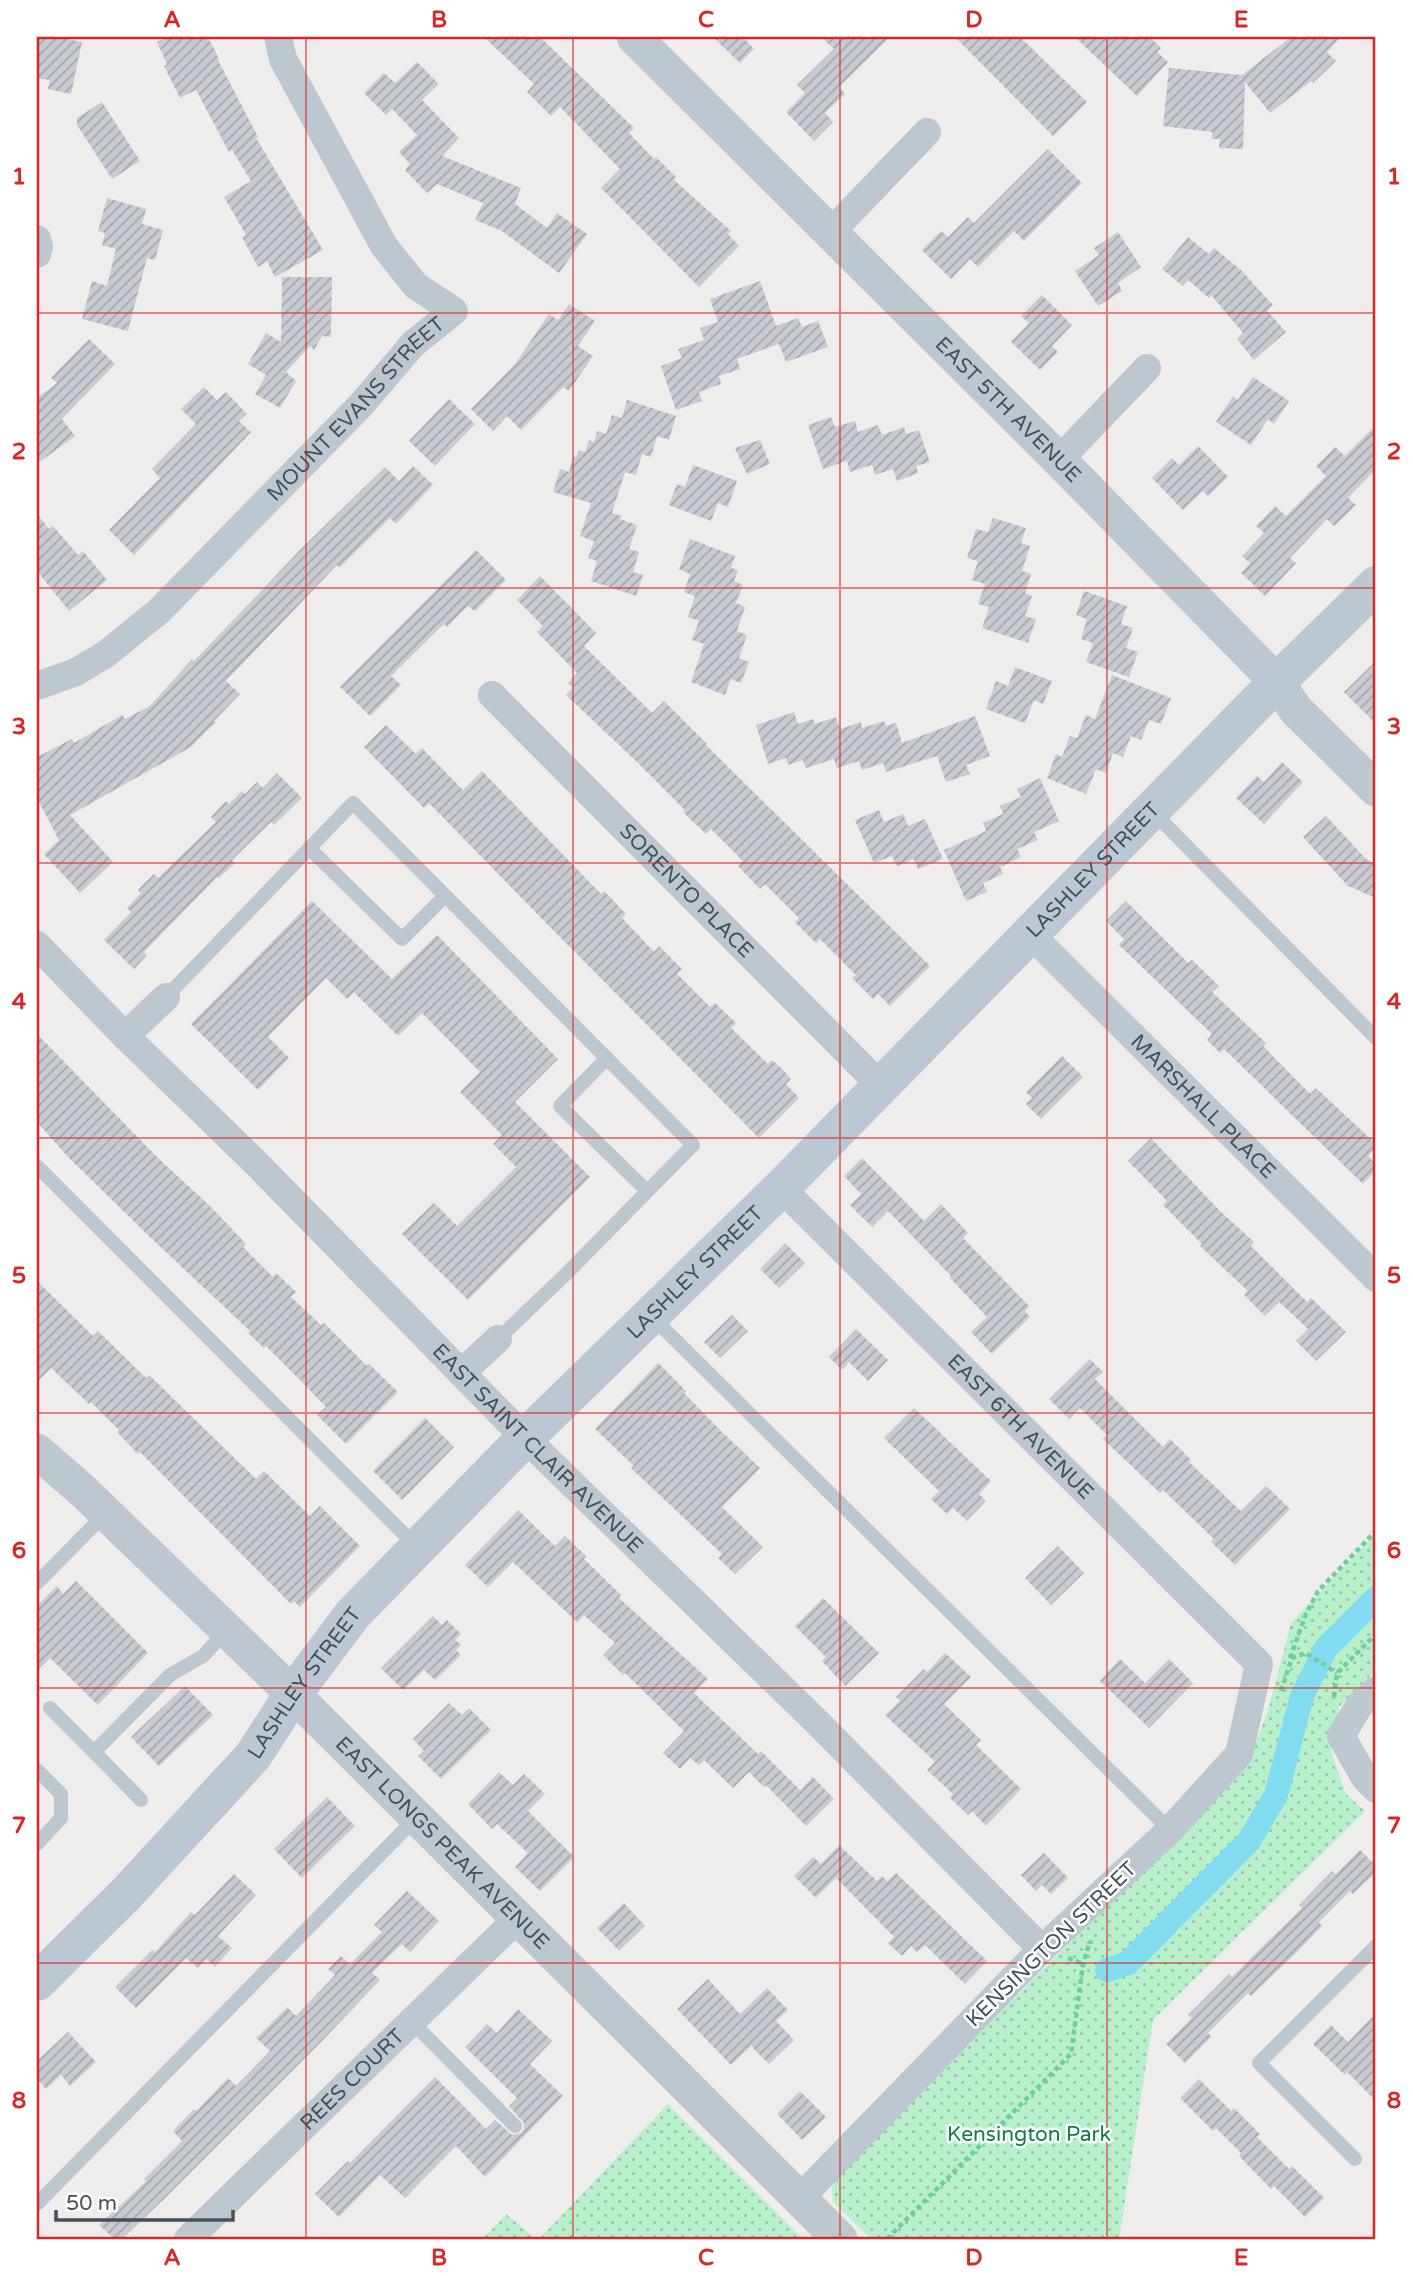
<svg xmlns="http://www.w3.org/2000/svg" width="1413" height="2276" font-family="'Varela Round',sans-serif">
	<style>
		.park { fill: url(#park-dots) }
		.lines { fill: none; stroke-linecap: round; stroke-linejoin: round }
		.canal { stroke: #82dcef; stroke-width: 24 }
		.building { fill: url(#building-hatch) }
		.path { stroke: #6ecf9c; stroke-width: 4.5; stroke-dasharray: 5 3.5; stroke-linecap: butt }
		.service { stroke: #bcc7cf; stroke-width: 14 }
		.minor { stroke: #bcc7cf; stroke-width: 28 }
		.tertiary { stroke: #bcc7cf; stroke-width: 35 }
		.secondary { stroke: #bbc8d4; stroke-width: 38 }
		.grid { fill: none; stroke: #d62828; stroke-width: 2; stroke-opacity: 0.55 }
		.labels { text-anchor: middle; stroke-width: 5; stroke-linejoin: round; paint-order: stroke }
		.street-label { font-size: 21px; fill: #44505a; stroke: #fff }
		.park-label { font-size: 21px; fill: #137d44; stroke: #fff }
		.neatline { fill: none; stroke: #d62828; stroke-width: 2.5 }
		.grid-label { font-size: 23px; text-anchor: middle; font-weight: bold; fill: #d62828 }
	</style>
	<defs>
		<pattern id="park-dots" width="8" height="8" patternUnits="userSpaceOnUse" patternTransform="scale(1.75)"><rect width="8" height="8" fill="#b7f0cb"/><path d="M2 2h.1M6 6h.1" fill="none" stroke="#96c5a8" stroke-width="1.8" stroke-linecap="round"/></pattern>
		<pattern id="building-hatch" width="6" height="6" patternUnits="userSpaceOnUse" patternTransform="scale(1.75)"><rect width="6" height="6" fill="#c8cbd1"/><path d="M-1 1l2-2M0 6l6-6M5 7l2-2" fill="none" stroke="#a4a7ad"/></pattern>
	</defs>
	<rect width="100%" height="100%" fill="#efecec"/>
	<g class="park">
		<path d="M1376,1534v136l-37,37 -8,44 15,43 19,17 -212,209 -34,219h-248l-38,-37 -1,-20 417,-420 20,-55 22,-84z"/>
		<path d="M668,2104l135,135h-264z"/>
		<path d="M507,2214v1l29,24h-54z"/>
	</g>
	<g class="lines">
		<path class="canal" d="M1107,1970l21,-7 121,-122 27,-46 26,-99 24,-48 50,-50"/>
	</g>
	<g class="building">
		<path d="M37,37h20l25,5 -11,52 -23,-5 2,-9 -13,-2z"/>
		<path d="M167,37h41l11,22 -1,1 40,77 -2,1 67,112 -48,27 -8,-16 -9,6 -16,-30 4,-2 -22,-38 27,-16 -19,-31 -3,2 -33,-62 -16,8 -16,-32 3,-2 -10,-22z"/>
		<path d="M484,37h56l94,91 -5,5 25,26 2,-2 20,20 -2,3 57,51 -3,3 11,12 -40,41 -98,-99 19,-19 -60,-62 -9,9 -24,-24 7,-8z"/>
		<path d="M713,37h30l11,12 -14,14z"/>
		<path d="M821,37h69l-51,50 6,7 -20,19 8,9 -19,19 -28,-29 19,-19 -8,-8 37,-36z"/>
		<path d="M955,37h65l67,65 -34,34z"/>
		<path d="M1075,37h75l11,11 -4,4 11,10 -31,34z"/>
		<path d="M1291,37h50l-14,15 9,9 -23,22 -2,-2 -41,32 -25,-31 -2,67 -24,-1 1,-9h-8v-7l-49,-6 6,-58 73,7z"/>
		<path d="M417,62l22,22 -17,16 37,38 -17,18 79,32 -6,16 32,24 10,-15 30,21 -28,39 -57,-42 -27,-11 8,-17 -46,-19 -10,9 -22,-23 5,-6 -11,-12 18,-17 -25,-26 -6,6 -22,-22 20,-20 11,10z"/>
		<path d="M102,102l38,59 -28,18 -35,-54v-7z"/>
		<path d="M1048,149l34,34 -58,58 -10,-10 -36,36 -8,-8 -19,20 -29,-29 19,-19 7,6 20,-20 6,6z"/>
		<path d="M107,198l39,11 -4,15 21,6 -8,30 -8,-2 -19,73 -46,-12 10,-38 15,5 9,-37 -14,-4 3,-12 -7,-2z"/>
		<path d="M1118,232l23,35 -23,16 4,8 -24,15 -23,-35 24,-16 -5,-7z"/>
		<path d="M1188,237l21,17 5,-6 27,22 32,35 -6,6 19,21 -32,28 -17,-21 6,-6 -32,-38 -2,3 -21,-18 -5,6 -21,-17z"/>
		<path d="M282,277h50l-1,60 -9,-1 -8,14 -4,-4 -24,26 10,9 -16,27 -25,-14 11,-19 -18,-11 18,-31 15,9z"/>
		<path d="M760,281l16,45 22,-8 4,9 16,-6 10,26 -42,15 -7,-18 -42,15 3,10 -21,7 2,8 -22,8 3,9 -26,9 -15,-44 21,-8 -4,-9 26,-9 -4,-12 18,-6 -8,-23z"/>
		<path d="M1042,295l30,30 -20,21 6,6 -18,18 -29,-28 18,-19 -8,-7z"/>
		<path d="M569,304l26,17 -17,25 15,10 -24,35 -6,-4 -42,43 -14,-14 -14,15 -22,-22 44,-45 34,-50 9,6z"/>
		<path d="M89,339l26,25 -53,55 13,17 -38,28v-66l20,-15 -6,-5z"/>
		<path d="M1253,377l36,24 -15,23 -6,-5 -17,26 -35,-23 17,-26 5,4z"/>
		<path d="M204,387l13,13 9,-8 21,22 -8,7 12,11 -117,123 -25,-25 51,-52 -8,-9 44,-45 -15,-15z"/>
		<path d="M449,399l26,25 -40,42 -26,-25z"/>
		<path d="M627,400l49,16 -7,24 -12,-4 -6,21 -9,-3 -6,21 -11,-3 -13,41 9,3 -1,3 17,6 -8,24 10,3 -6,20 10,3 -7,21 -45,-15 6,-20 -9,-3 6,-17 -14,-5 11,-33 -38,-11 7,-23 9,3 4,-16 3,1 3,-7 6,2 4,-12 5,2 3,-11 9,3 6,-19 10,3z"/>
		<path d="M831,417l4,10 20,-6 3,11 20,-7 4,10 22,-8 2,7 13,-4 11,32 -14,4 2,7 -21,8 -4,-12 -18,6 -3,-10 -22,7 -3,-11 -24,8 -15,-44z"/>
		<path d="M1376,425v44l-28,29 8,7 -22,21 -7,-7 -37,39 6,5 -31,33 -24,-23 9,-10 -8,-7 22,-23 -8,-7 19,-20 11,10 40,-40 -10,-10 19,-19 10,9z"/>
		<path d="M760,440l10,24 -23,10 -12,-26z"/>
		<path d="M1198,446l30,31 -20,19 -5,-5 -20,19 -31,-32 20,-20 7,7z"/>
		<path d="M693,465l44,16 -9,26 -10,-4 -7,18 -42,-16 8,-21 8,3z"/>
		<path d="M413,466l20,19 -37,39 -6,-6 -51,50 -2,-3 -111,116 14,13 -26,27 2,1 -25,25 -121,68 43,47 -33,31 -36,-39 15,-14 -22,-42v-41l35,-18 2,4 48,-28 3,4 25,-13 42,-47 2,2 107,-112 84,-82 14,14z"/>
		<path d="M37,514l12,15 4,-3 25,29 5,-4 24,29 -38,31 -32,-40z"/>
		<path d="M993,518l33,10 -5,15 9,3 -8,25 9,3 -6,19 7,3 -7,20 11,3 -8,24 -46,-15 7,-21 -11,-3 7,-20 -13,-4 6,-19 -11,-3 9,-29 12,3z"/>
		<path d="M690,539l45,17 -4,12 7,2 -4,11 9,4 -7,18 9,4 -8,24 10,4 -8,23 10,4 -8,21 -10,-4 -6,16 -34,-13 13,-38 -12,-4 7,-19 -11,-4 7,-21 -11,-4 6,-18 -11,-5z"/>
		<path d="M476,550l30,30 -31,31 -7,-5 -21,21 -3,-3 -53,52 10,9 -31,31 -30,-29z"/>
		<path d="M540,576l56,57 -12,13 68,67 12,-12 43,43 -1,1 224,221 -40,40 -12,-12 -5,5 -21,-21 4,-3 -36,-36 -4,4 -21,-21 4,-4 -34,-34 -5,5 -22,-23 5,-5 -32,-32 -5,5 -23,-22 2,-2 -50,-50 -69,-65 7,-7 -5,-5 9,-10 -40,-41 6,-6 -26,-26z"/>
		<path d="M1084,591l43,15 -6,18 12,4 -7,20 12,4 -9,25 -43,-15 7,-19 -12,-4 6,-20 -11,-4z"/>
		<path d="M1376,661v63l-32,-32z"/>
		<path d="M1015,667l37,14 -9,23 -9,-4 -9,23 -39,-14 10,-28 12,5z"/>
		<path d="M1112,675l59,23 -10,26 -12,-4 -8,20 -10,-4 -8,21 -10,-4 -7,20 -10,-4 -10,25 -39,-16 9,-24 6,3 8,-21 7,2 9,-23 9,4z"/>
		<path d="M794,712l4,12 15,-5 2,5 21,-7 4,12 21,-7 1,6 22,-7 2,5 10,-3 6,20 73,-27 15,40 -24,9 4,9 -24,8 -9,-26 -51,16 -3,-9 -21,7 -3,-9 -22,7 -3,-9 -28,9 -3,-8 -15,5 -2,-7 -18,6 -12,-39z"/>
		<path d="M386,725l30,29 6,-6 41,42 19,-19 119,123 3,-3 22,23 -4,4 32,34 5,-6 23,23 -5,5 33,33 5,-4 21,20 -5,5 37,36 4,-4 12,11 7,8 -5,5 13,14 -40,40 -211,-213 -119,-122 -5,5 -60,-61z"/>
		<path d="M1282,762l21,20 -39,42 -28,-26 21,-22 7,6z"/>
		<path d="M277,773l25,25 -28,27 -3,-3 -39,38 3,3 -16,15 -2,-1 -73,75 3,3 -13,14 -30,-29 27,-28 -4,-4 14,-15 -3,-3 16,-16 4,4 58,-56 -5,-5 15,-16 3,3 13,-13 3,3 12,-12 6,6z"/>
		<path d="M1040,778l19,43 -25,11 4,8 -21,9 4,8 -21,10 3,7 -20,9 4,9 -21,9 -22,-51 42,-19 -3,-8 20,-9 -3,-8 21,-9 -4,-8z"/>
		<path d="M879,810l5,12 19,-8 5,12 17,-7 18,40 -25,10 -4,-10 -17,7 -5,-10 -18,7 -19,-43z"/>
		<path d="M1326,816l40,43 10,5v34l-28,-12 -45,-49z"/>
		<path d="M312,901l80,78 45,-44 121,124 -43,43 75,75 -122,123 -66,-66 32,-31 23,23 59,-59 -23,-23 9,-9 -42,-43 20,-20 -58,-59 -24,23 -44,-44 -7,7 -21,-21 -58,59 21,21 -31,32 -67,-66z"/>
		<path d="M1126,901l62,62 4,-3 27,26 -7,6 54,51 -3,3 47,48 6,-6 60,56v3l-8,9 8,8v6l-13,14 -139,-135 -4,4 -13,-13 5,-6 -93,-89 5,-6 -18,-18z"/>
		<path d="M37,1034l122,125 52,48 35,37 -3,3 30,30 3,-4 20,19 -5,5 30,28 3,-2 43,43 2,-2 29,28 -52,52 -29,-29 9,-8 -25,-26 -35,-35 -2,2 -16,-15 2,-2 -99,-93 -81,-79 -33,-37z"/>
		<path d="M1062,1056l21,21 -42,42 -15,-15 6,-6 -6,-6z"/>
		<path d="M1151,1138l68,72 35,32 -3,4 56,56 4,-4 35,34 -30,29 -20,-20 12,-12 -29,-27 -14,14 -21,-21 4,-4 -48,-45 2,-2 -39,-39 4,-4 -39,-40z"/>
		<path d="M862,1158l62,63 17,-17 27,29 -5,5 66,68 -4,5 5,6 -38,37 -21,-22 16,-15 -37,-39 1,-2 -63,-65 -16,16 -22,-22 11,-11 -17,-18z"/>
		<path d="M785,1243l20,20 -26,25 -19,-19z"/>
		<path d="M37,1281l56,55 5,-5 48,47 3,-3 107,104 8,-8 46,45 10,-10 40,40 -60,61 -6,-6 -3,3 -151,-152 -2,2 -21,-22 2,-2 -28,-28 -2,2 -38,-36 -14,14z"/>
		<path d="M732,1315l16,16 -28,27 -16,-16z"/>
		<path d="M856,1329l32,31 -20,21 -19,-19 -7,8 -13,-13z"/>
		<path d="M1090,1359l13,13 -8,7 68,68 7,-8 21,21 -2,2 52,49 25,-25 24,23 -55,56 -24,-23 3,-3 -51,-49 -3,3 -57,-54 4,-4 -27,-27 -11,11 -20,-20z"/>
		<path d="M658,1363l28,28 -2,2 37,38 39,37 -38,39 41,40 -28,27 -17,-16 4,-4 -91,-86 3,-2 -39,-37z"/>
		<path d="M914,1408l77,73 -12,13 7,7 -19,20 -14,-13 -6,6 -16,-15 8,-8 -55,-53z"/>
		<path d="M425,1418l29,29 -52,53 -29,-29z"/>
		<path d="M518,1510l37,36 10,-10 21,20 -2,3 37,36 -2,3 89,81 -14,14 64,61 3,-3 39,39 13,-13 21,22 -28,27 -40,-41 -2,2 -15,-15 -16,16 -29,-28 -5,5 -9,-7 -10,11 -17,-16 21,-22 -59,-58 -2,2 -20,-20 12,-12 -31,-28 -7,7 -64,-60 -25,25 -23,-22z"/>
		<path d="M1058,1546l26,27 -33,32 -26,-27z"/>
		<path d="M76,1581l72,72 -50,52 -48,-47 -13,14v-66l20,-20 6,8z"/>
		<path d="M823,1598l56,55 -34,33 -23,-25 4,-4 -31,-31z"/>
		<path d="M433,1616l9,9 5,-5 14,14 -6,6 6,5 -5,5 5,5 -26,25 -11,-10 -21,20 -22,-22z"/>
		<path d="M945,1653l26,24 -27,27 37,36 -5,5 45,44 -35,37 -14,-15 -4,4 -18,-17 3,-4 -26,-24 8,-8 -50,-47 15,-14 -4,-4 28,-28 3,3z"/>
		<path d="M1120,1659l25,24 24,-24 24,24 -44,45 -49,-47z"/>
		<path d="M185,1686l28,29 -54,51 -28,-29z"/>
		<path d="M449,1703l13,12 7,-7 22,22 -50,49 -23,-23 6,-5 -11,-12z"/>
		<path d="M499,1772l14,13 11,-11 21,20 -17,17 46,46 -34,34 -25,-24 13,-14 -31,-29 -5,5 -24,-25z"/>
		<path d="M327,1797l28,29 -53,52 -28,-29z"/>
		<path d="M839,1845l38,36 5,-5 5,5 9,-8 91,88 -22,23 -40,-39 -8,7 -6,-6 -9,10 -14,-13 6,-6 -58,-59 -20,20 -22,-22 19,-19 8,7z"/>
		<path d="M1360,1850l16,16v6l-23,22 -3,-3 -31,31 3,4 -26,27 -45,43 -3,-3 -40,40 3,4 -26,26 -19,-19 26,-26 -4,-3 41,-41 3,3 25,-25 45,-44 -3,-3 33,-34 4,3z"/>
		<path d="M1044,1853l24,25 -17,16 -9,-9 -6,6 -15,-16z"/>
		<path d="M234,1874l22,21 -38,41 14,12 -17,19 -9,-8 -8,9 -12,-10 -50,50 -21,-21 37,-37 3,2 36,-40 4,3z"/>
		<path d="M407,1891l32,30 -29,31 -8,-8 -30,29 8,7 -58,61 -158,158 -42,40h-8l-15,-14 47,-44 -2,-2 38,-38 -9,-10 21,-22 2,2 32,-33 8,8 34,-35 -14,-13 31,-31 9,9 39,-41 -7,-6 13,-13 9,8 32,-32 -8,-7z"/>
		<path d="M624,1903l21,23 -26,25 -22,-23z"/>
		<path d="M708,1979l32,35 27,-26 21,22 -12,11 18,19 -25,24 -18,-18 -20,19 -54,-56z"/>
		<path d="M518,2009l34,32 -22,23 33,32 -78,81 -29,-31 -51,52 -25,-23 -41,42 -24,-23 33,-33 2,2 85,-86 51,52 9,-9 17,15 9,-2 3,-4v-6l-15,-17 8,-8 -52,-51 22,-23 10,9z"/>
		<path d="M1376,2013v88l-29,-29 -2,3 -32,-31 18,-19 17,17z"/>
		<path d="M68,2032l28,30 -26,24 -9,-11 -15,14 -9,-10v-18z"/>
		<path d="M1199,2079l32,32 3,-3 26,26 -3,3 32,32 3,-3 32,32 -19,19 -31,-31 -3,3 -32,-33 2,-3 -25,-25 -3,3 -33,-33z"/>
		<path d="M800,2091l26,26 -24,23 -25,-26z"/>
	</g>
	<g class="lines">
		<g class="path">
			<path d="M1290,1658l16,-44 12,-23 58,-60"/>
			<path d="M1281,1691l11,-33 14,-5 31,20"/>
			<path d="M1334,1697l3,-24 39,-39"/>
			<path d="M1068,1958l15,6"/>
			<path d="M887,2239l184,-185 12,-90 6,-20 3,-3"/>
		</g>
		<g class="service">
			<path d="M1153,812l223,226"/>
			<path d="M309,848l93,91 43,-43"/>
			<path d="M166,997l187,-194 340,342 -128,130 -67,64"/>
			<path d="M607,1058l-47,48 87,85"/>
			<path d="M37,1166l380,381"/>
			<path d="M651,1316l519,514"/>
			<path d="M37,1583l69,-70"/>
			<path d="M50,1708l44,44"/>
			<path d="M37,1770l24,24v24l-24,26"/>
			<path d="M141,1800l-47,-48 76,-77 33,-19 24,-26"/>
			<path d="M411,2021l104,105"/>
			<path d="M1355,2159l-96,-96 117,-117"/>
			<path d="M37,2204l379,-386"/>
		</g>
		<g class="minor">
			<path d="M830,233l97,-101"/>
			<path d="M37,239l2,8 -2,7"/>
			<path d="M1059,460l88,-92"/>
			<path id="s1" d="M37,686l39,-14 30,-18 53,-43 202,-206 52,-61 41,-33 -38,-25 -32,-40 -101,-187 -5,-22"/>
			<path id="s2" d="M492,695l389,391"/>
			<path id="s3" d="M1031,935l345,343"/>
			<path id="s4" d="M37,945l88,91 131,127 269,275 291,283 226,228"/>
			<path d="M125,1036l41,-39"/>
			<path id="s5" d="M781,1188l478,476 -20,90 -69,76 -128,119 -243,250"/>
			<path d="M461,1373l37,-34"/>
			<path d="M1376,1690l-17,16 -18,30 24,42 11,11"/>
			<path id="s6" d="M188,2239l330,-321"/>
		</g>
		<g class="tertiary">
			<path id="s7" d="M634,37l425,423 218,222 19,28 80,79"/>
			<path id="s8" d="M37,1451l46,40 210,203 547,545"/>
		</g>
		<path class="secondary" id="s9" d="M37,1982l90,-89 126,-137 40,-62 60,-80 172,-176 256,-250 496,-506 99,-97"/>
	</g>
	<path class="grid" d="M306,37v2202M573,37v2202M840,37v2202M1107,37v2202M37,313h1339M37,588h1339M37,863h1339M37,1138h1339M37,1413h1339M37,1688h1339M37,1963h1339"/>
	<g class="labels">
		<g class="street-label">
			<text dy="7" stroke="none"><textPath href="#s1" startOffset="427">MOUNT EVANS STREET</textPath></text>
			<text dy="7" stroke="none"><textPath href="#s7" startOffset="528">EAST 5TH AVENUE</textPath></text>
			<text dy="7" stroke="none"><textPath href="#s9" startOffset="1536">LASHLEY STREET</textPath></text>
			<text dy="7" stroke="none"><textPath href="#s2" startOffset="276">SORENTO PLACE</textPath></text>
			<text dy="7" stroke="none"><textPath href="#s3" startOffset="243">MARSHALL PLACE</textPath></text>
			<text dy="7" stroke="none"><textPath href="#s9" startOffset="970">LASHLEY STREET</textPath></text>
			<text dy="7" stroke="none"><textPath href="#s5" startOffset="338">EAST 6TH AVENUE</textPath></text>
			<text dy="7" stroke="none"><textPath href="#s4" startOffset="710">EAST SAINT CLAIR AVENUE</textPath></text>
			<text dy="7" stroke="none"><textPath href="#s9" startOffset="402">LASHLEY STREET</textPath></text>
			<text dy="7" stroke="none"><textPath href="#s8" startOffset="564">EAST LONGS PEAK AVENUE</textPath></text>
			<text transform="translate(1051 1944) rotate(-44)" y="7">KENSINGTON STREET</text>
			<text dy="7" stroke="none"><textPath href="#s6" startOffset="229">REES COURT</textPath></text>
		</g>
		<g class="park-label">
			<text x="1029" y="2141">Kensington Park</text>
		</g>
	</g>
	<rect width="1413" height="2276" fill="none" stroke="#ffffff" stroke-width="77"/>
	<path d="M56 2210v10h177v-10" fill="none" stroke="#44505a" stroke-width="3.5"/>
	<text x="66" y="2210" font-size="21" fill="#44505a" stroke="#ffffff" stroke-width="5" paint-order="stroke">50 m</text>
	<rect x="38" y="38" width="1336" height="2200" class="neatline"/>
	<g class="grid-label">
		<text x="172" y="27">A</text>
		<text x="439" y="27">B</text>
		<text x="706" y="27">C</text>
		<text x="974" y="27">D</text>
		<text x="1241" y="27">E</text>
		<text x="19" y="184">1</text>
		<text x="1394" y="184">1</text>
		<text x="19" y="459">2</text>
		<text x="1394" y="459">2</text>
		<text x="19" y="734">3</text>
		<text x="1394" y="734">3</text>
		<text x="19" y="1009">4</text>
		<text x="1394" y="1009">4</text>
		<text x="19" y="1283">5</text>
		<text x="1394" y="1283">5</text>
		<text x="19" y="1558">6</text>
		<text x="1394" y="1558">6</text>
		<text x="19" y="1833">7</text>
		<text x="1394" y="1833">7</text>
		<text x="19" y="2108">8</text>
		<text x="1394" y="2108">8</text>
		<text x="172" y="2265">A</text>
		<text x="439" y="2265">B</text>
		<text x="706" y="2265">C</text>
		<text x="974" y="2265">D</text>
		<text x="1241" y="2265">E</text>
	</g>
</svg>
